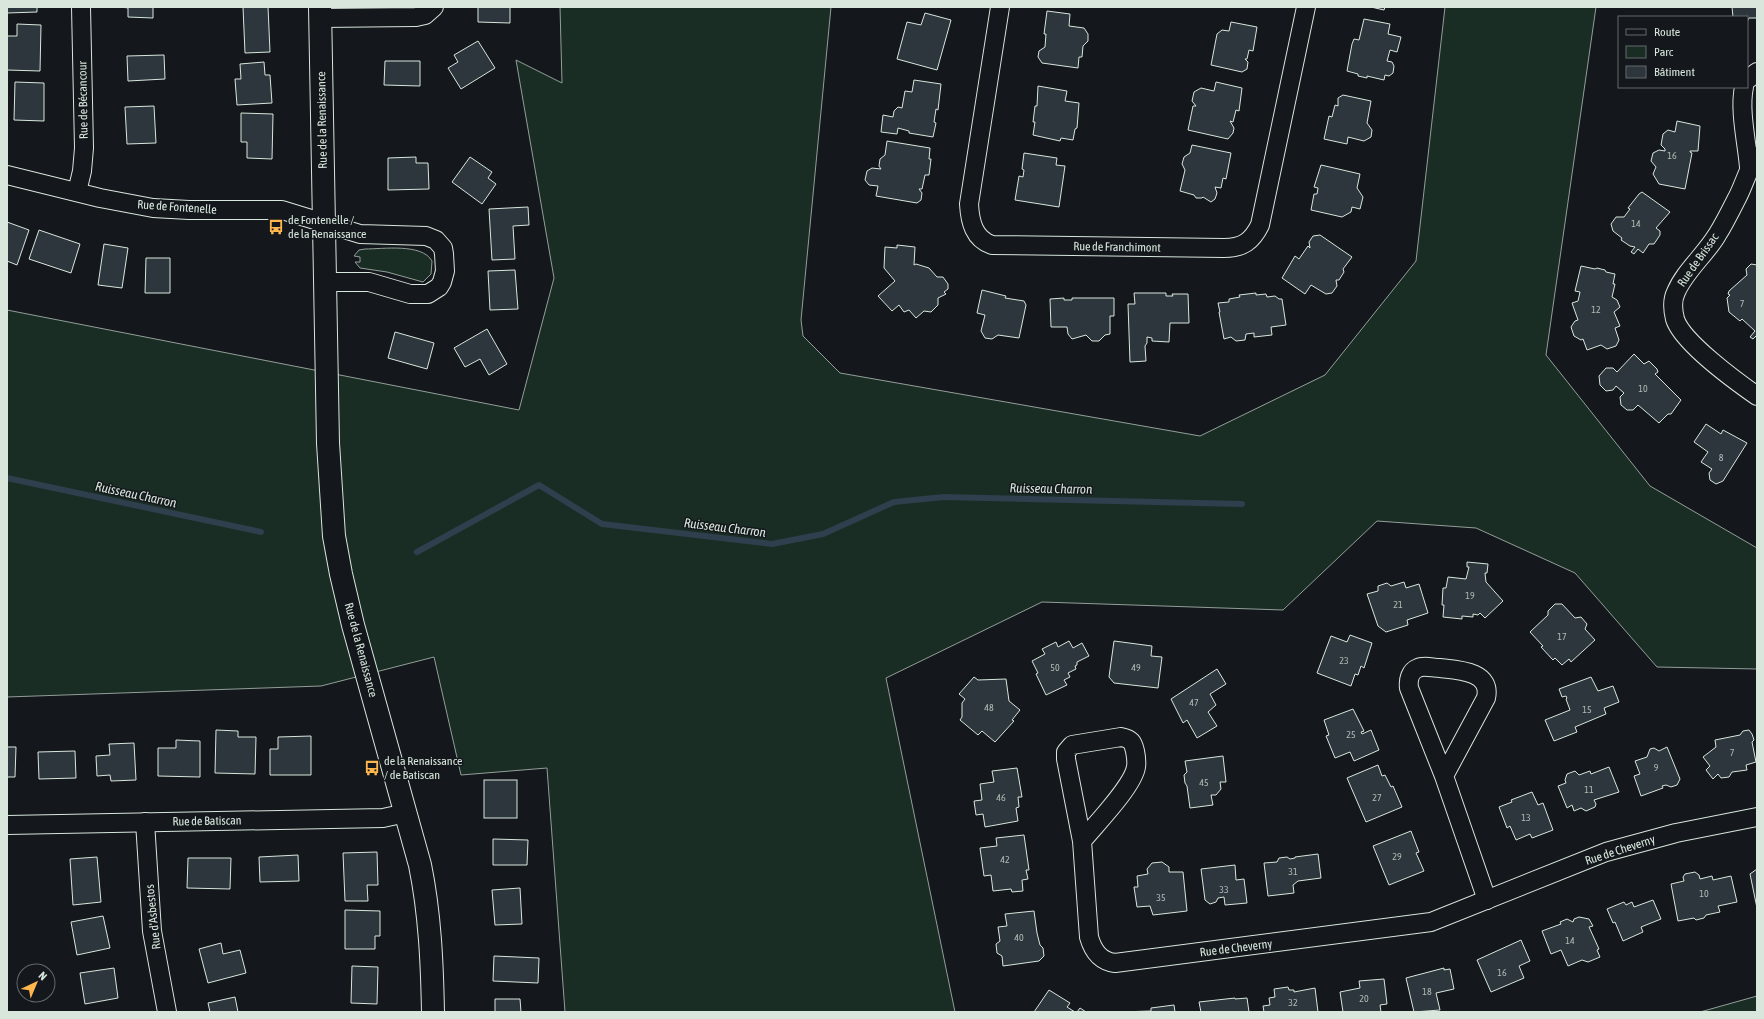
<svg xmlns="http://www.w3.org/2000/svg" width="1764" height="1019" font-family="'Asap Condensed',sans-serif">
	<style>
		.green { fill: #1a2d24; stroke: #939e99 }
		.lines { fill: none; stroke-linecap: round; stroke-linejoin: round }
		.stream { stroke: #2f3f4d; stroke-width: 6 }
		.building { fill: #2c363c; stroke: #d8e6dc }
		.minor-casing { stroke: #d8e6dc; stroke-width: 20 }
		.tertiary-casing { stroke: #d8e6dc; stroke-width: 24 }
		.minor { stroke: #14181c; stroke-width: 18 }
		.tertiary { stroke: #14181c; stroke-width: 22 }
		.labels { text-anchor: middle; stroke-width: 3; stroke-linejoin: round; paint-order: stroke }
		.number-label { font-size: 10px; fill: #adbab4 }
		.street-label { font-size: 12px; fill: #d8e6dc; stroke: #14181c }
		.poi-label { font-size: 12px; fill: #d8e6dc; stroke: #14181c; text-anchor: start }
		.water-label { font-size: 13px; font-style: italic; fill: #d8e6dc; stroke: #14181c }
	</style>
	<rect width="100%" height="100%" fill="#14181c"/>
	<g class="green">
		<path d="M560,7h271l-30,313 2,16 37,37 360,63 125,-61 91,-114 29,-254h151l-50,348 104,131 107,62v121l-100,-2 -82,-94 -99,-45 -99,-7 -94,89 -241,-8 -156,76 69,334h-390l-18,-244 -86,7 -27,-118 -113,29 -314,11v-387l512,100 35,-132 -38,-218 46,23z"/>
		<path d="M365,249c18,0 57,-6 67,12l-1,13 -8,8 -36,-10 -27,-4 -5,-6h5v-5l-6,-1 5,-6z"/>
		<path d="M1757,996v16h-57z"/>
	</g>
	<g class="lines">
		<g class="stream">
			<path d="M7,478l254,54"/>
			<path d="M417,552l122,-67 63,39 170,20 51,-10 71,-32 50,-5 298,7"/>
		</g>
	</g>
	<g class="building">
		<path d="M7,7h30v5l-30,1z"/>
		<path d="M122,7h31v11l-25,-1v-9z"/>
		<path d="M243,7h25l2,45 -25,1z"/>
		<path d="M478,7h32v16l-32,-1z"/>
		<path d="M1371,7h14l-1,3z"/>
		<path d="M1732,7h25v11h-8l-2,4v-5h-14z"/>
		<path d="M1047,11l23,3 -1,12 15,2 4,6v7l-5,5 -1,11h-3l-1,11 -36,-5 -4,-6 1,-6 6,-4 1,-13h-2z"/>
		<path d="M925,13l26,7 -14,50 -40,-11 10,-37 14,3z"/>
		<path d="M1364,19l26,5 -2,10 13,3 -4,15 -7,-2 -3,11 5,1 2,4 -1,7 -4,3 -4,-1 -1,5 -17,-4v2l-9,-2v-2l-11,-3 5,-27 2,-5 5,1z"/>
		<path d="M1231,22l26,5 -4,24 -4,-1 -2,9h-2l3,3 -1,7 -5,3 -31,-7 6,-31 5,-4 7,1z"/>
		<path d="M17,24l24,1 -1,46 -33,-1v-34h10z"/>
		<path d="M478,41l17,27 -34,21 -13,-21 10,-6 -4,-7z"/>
		<path d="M164,55l1,24 -37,2 -1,-25z"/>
		<path d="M385,61h35v25l-36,-1z"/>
		<path d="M264,62l1,13h5l2,28 -35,2 -2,-26h6l-1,-15z"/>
		<path d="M914,80l27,4 -3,26 -2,-1 -2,13 2,1 -3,14 -24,-4v-2l-11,-3 -1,6 -16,-2 2,-17 10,2 1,-6 4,-4 4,1 3,-17 7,1z"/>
		<path d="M15,82l29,1v38l-30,-1z"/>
		<path d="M1216,82l26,6 -3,23 -3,-1 -3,12 -3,-1 4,7 -1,5 -5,6 -40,-9 5,-24h3l-4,-5 2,-9 7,-4 13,3z"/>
		<path d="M1038,86l29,5 -2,10 14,2 -2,25 -2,1 -2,11 -12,-2 -1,3 -27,-6 2,-13h-2l2,-16h2z"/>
		<path d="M1343,95l28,6 -4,22 5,7 -1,7 -7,4 -16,-4 -1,7 -23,-5 5,-23 3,1 3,-12 3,1v-8z"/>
		<path d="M154,106l2,37 -29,1 -2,-37z"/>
		<path d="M241,113l32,1 -1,45 -25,-1v-16h-6z"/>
		<path d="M1677,121l23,5 -2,25h-8v1l2,1 -7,36 -26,-5 -6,-10 3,-7 -5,-6 2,-8 6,-3 6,1v-2l-4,-4 2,-11 5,-4 7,2z"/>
		<path d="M887,141l43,7 -1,11h2l-2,16h-4l-3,14h-3l3,4 -1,7 -4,3 -41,-7 2,-10 -9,-1 -4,-5 2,-9 5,-3 9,1 -2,-3 1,-7 5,-4z"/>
		<path d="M1192,145l39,8 -5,26 -3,-1 -2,10 -6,-1 2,6 -2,6 -4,3 -8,-5 -1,1h-6l-2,-3 -14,-4 5,-21 -3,-6 2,-7 6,-4z"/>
		<path d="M1024,153l33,5 -1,7 9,1 -6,41 -44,-7 4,-24 4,1 1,-7 -2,-1z"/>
		<path d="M416,157v6h12l1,26 -41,1v-32z"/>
		<path d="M470,157l22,15 -4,6 8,6 -14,20 -30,-22z"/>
		<path d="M1321,165l39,9 -3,14 6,9 -3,12 -8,-2 -1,5 -9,5 -31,-7 3,-16h3l1,-6 -4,-1z"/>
		<path d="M1642,192l28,20 -14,16 4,3v4l-6,9h-5l-6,9 -5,-4 -4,5 -3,-2 4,-5 -5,-1 -9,-6 1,-2 -9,-7 -2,-7 5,-7h8l6,-8 -2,-1 11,-14z"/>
		<path d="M528,207l1,18 -16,1 2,33 -23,1 -3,-51z"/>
		<path d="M7,222l22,8 -12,35 -10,-4z"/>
		<path d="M39,230l41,14 -9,29 -42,-14z"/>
		<path d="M1320,235l32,22 -9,12 1,3 -5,8h-3l1,6 -5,7 -6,1 -15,-9 -6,9 -23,-16 13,-22 4,3 9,-13 2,2 -1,-6 4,-6z"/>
		<path d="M104,244l24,4 -6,40 -24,-3z"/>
		<path d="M897,245l18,2 -1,18 2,-1 13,4 8,9h6l5,7v5l-4,3 2,2 -8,4v7l-7,7 -7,-1 -8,7 -7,-8 -5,2 -5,-7 -7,6 -14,-15 17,-15 -11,-13 1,-21 12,1z"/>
		<path d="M146,258h24v35h-25z"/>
		<path d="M1751,264l6,1v70l-4,4 -3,-2 5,-6 -13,-12 -2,2 -11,-9 -2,-14 3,-3 -2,-1 1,-3 18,-16 -1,-6z"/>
		<path d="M1581,266l14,3 2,-1 8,2 1,2 9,2 -2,10h2l-3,13 5,3 3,7 -6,5 6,14 -5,2 4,12 -3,6 -9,3 -6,-4 -14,5 -4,-11 -2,1 -7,-4 -3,-9 4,-6 3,-1 -6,-17 6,-2 2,-9 -5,-1z"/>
		<path d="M515,270l3,39 -28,1 -2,-39z"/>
		<path d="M982,290l24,6 -1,2 19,3 2,4 -7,33 -21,-3 -6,4 -7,-1 -4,-7 4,-16 -8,-2z"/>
		<path d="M1134,293h32v3h7l-1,-2h16l1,29h-19l-1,19 -17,-1v-3l-5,-1v6l-2,3 1,15 -16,1 -2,-58h7z"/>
		<path d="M1256,293v2l10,-1 1,3 8,-1 4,3h3l4,26 -15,2 1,8 -18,2v-4l-8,1 -1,6 -9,1 -5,-4 -7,2 -5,-27h1l-2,-9 11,-1v-3l11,-2 -1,-2z"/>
		<path d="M1064,298v2h8v-2h42v18h-4v18l-5,1 -6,6h-7l-6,-6 -14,4 -4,-5 -1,-7h-16l-1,-28z"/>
		<path d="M487,329l20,35 -18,11 -9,-16 -15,8 -11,-19z"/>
		<path d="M395,332l39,11 -7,26 -39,-11z"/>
		<path d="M1634,354l10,10 5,-3 8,8 1,3 -3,2 26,26 -10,14h-3l-9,9 -21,-18 -5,5h-6l-6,-5 -1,-8 4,-4 -8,-7 -3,4 -7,1 -6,-6 -1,-9 7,-8h7l4,4z"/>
		<path d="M1706,424l15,10 2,-4 24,13 -24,38 -7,3 -6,-4 -1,-7 3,-4 -11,-7 7,-10 -14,-10z"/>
		<path d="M1467,562l21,2 -1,9h-2l1,9 17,19 -18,17 -5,-5 -2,2 -5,-1v3l-11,-1v3l-19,-2 1,-12h-2l1,-17h3l2,-11 18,2 3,-12h-2z"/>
		<path d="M1404,582l2,6 13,-4 9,29 -21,7 1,5 -22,7 -8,-6 -11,-32 11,-3v-5l9,-3 4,3z"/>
		<path d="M1555,604h7l13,14 6,-1 6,7 -2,5 10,11 -24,22 -2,-3 -7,6 -7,-7 -2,2 -12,-13 2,-1 -13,-14 18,-17v-4z"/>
		<path d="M1350,635l22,8 -8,25 -3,-2 -3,9 -3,-1 -4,12 -34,-13 14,-37 16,6z"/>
		<path d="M1069,641l4,7 9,-5 7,13 -12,6v3l-2,1 1,3 -8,4 2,4 -6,3 3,5 -21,10 -10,-21 2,-1 -6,-12 13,-7 -3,-5 14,-7 2,5z"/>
		<path d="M1114,641l38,5 -1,10 11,1 -4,31 -44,-5 -5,-6z"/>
		<path d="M1217,669l9,15 -16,10 6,11 -8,7 9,14 -20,12 -10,-18 -4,3 -12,-24z"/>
		<path d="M974,677l4,3 28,-1 3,22 11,9 -8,10 2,1 -19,21 -13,-11 -4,4 -18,-15 2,-3v-14l3,-4 -6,-5z"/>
		<path d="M1591,677l7,14 15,-5 6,16 -15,6 2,6 -31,13 2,5 -23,9 -9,-21 25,-10 -4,-11 1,-1 -1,-2 -4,1 -3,-8z"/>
		<path d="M1353,709l11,22 -3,1 1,2 9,-4 8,20 -25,11 -4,-9 -15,6 -9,-22 3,-1 -5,-15z"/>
		<path d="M216,730l22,1v6h18l-1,37 -40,-1z"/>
		<path d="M1749,730l3,4 2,6 -2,2 4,20 -10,3 1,5 -15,2 -3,5 -8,1 -3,-4 -5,5 -7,-9 4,-4 -7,-9 13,-10 -1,-7 25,-5 3,-4z"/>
		<path d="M311,736v39h-41v-26h8v-12z"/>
		<path d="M176,740l24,1v36l-42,-1v-28h18z"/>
		<path d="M134,743l2,37 -25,1 -1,-6 -13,1 -1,-20 14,-1 -1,-11z"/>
		<path d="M7,747h9l-1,30h-8z"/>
		<path d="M1667,747l13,32 -3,6 -6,2 -5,-2 -4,1 1,2 -22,8 -7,-20 6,-2 -5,-13 12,-4 3,-8 4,-1 5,3z"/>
		<path d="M75,751l1,27 -37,1 -1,-27z"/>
		<path d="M1223,756l3,26h-6l1,7 -5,6h-5l2,10 -23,3 -3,-22 -2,-3 -1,-8 3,-3 -2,-11z"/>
		<path d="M1378,765l4,11 3,-1 6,12 2,-1 9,21 -36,15 -19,-44z"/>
		<path d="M1609,767l10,25 -25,8 2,4 -1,3 -9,4 -5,-3 -7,3 -2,-6 -5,3 -9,-22 8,-3 -1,-3 2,-6 8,-3 4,4 11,-4 1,3z"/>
		<path d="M1017,768l5,29h-4l1,10 -3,1 2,13 -33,6 -2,-13 -7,1 -2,-14 8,-1 -2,-16 14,-2 -2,-11z"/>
		<rect x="484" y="780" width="33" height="38"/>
		<path d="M1532,792l6,13 5,-2 10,27 -21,8 -2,-4 -14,6 -6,-14 -3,2 -8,-21 13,-5 -1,-2z"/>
		<path d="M1411,831l8,21 -3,1 8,18 -35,14 -16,-39z"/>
		<path d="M1024,835l5,35h-3l2,9 -6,1 1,11 -11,1 -1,-3 -18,2 -2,-16 -7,1 -4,-28 17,-2 -1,-8z"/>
		<path d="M493,839l35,1 -1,25h-34z"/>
		<path d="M377,852l1,33h-11l1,16h-23l-2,-48z"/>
		<path d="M1318,854l3,24 -23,3 -5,4 1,8 -26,3 -4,-33 13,-1 2,-4 8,-1 3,2 5,-1v-1z"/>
		<path d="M298,855l1,26 -39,1 -1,-25z"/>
		<path d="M97,857l4,45 -28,3 -3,-46z"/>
		<path d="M188,858h43l-1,31 -43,-1z"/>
		<path d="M1162,862l7,5v5h14l4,39 -34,4 -3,-9 -13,1 -3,-20h4l-1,-11 11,-2 -1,-5 5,-6z"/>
		<path d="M1235,865l1,15 8,-1 3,24 -22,2 -1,-8 -6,1 -2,4 -6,2 -5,-4 -4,-31z"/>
		<path d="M1757,869v39l-7,-34z"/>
		<path d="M1695,872l4,3 1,4 12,-3 1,4 18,-4 6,26 -19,4 2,6 -14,3 -2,3 -8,2 -2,-2 -16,3 -7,-37 13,-3 -1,-4 2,-3z"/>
		<path d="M520,888l2,36 -27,1 -3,-35z"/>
		<path d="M1653,900l8,19 -20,8 2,5 -20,9 -8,-19 -2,1 -6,-14 17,-7 2,3 6,-3 2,5z"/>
		<path d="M345,910l35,1v25h-5v13h-30z"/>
		<path d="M1034,911l3,22 3,12 3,3 1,8 -5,5 -36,5 -1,-10 -5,-3 -1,-9 4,-3 -2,-14 9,-1 -2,-12z"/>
		<path d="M103,916l7,32 -33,7 -6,-33z"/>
		<path d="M1579,917l10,2 4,7 -4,1 10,22 -2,1 3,7 -12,5 -6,-2 -14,6 -7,-16 -10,4 -9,-23 19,-7 -1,-2 7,-3 6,3 1,-3z"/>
		<path d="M1521,940l9,21 -11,5 5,12 -33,14 -14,-32z"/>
		<path d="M221,943l2,11 17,-4 6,23 -38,10 -9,-34z"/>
		<path d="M494,956l45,2 -1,25 -45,-2z"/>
		<path d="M352,966l26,1 -1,37 -26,-1z"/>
		<path d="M114,968l4,30 -33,6 -5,-31z"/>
		<path d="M1444,968v2l6,-1 4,20 -18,4 4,17 -26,2 -8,-34z"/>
		<path d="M1384,979l3,25 -7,1 1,7h-38l-3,-20 20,-4 -1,-7z"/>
		<path d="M1288,987l1,3h5v2l21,-4 3,24h-54l-1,-6 7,-1 -1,-7 6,-1 -1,-8z"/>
		<path d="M1049,990l21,13 -3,4 8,5h-41z"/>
		<path d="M235,997l3,15h-28l-2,-9z"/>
		<path d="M1235,998v1l12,-1 2,14h-48l-2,-10z"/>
		<path d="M495,999h25l1,13h-26z"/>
		<path d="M1174,1005l1,7h-56l32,-1v-3z"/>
		<path d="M1080,1008l6,4h-9z"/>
	</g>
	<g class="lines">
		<defs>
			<g id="minor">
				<path d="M1000,7l-31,197c1,18 5,35 23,41l232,3c19,0 28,-7 36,-23l46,-218"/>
				<path d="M320,18l96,-1 9,-2 9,-8"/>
				<path d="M1747,80l10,-8"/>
				<path d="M1744,87c-5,23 3,56 5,80"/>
				<path d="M1757,156c-10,14 -13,30 -21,44 -6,12 -12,24 -19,35 -12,20 -32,36 -41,57 -4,8 -3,19 -1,27 7,23 62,63 82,77"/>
				<path d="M7,175l93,23 53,10 36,2h93l78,24 66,2 10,4 7,8 1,6 1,17 -3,11 -3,5 -11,7h-18l-41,-12h-44"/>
				<path d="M77,192l5,-21 2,-23 -3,-141"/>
				<path d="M1444,776l42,-78c6,-27 -28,-28 -46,-30 -7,0 -16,-3 -22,0 -8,3 -10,12 -9,20l35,88 43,124"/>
				<path d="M145,822l7,109 15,81"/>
				<path d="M7,825l376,-7 23,-5"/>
				<path d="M1082,841c14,-17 51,-55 54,-74 1,-6 0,-11 -1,-16 -2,-9 -4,-12 -14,-14l-49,8 -6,7v7l16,82 7,96c4,14 11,24 26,26l316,-41 175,-70 70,-19 81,-16"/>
			</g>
			<path id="tertiary" d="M320,7l8,436 6,93 7,38 12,51 67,240c10,49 12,98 13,147"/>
		</defs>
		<use href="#minor" class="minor-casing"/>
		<use href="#tertiary" class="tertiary-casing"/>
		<use href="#minor" class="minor"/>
		<use href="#tertiary" class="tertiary"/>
	</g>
	<defs>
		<symbol id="bus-bare" viewBox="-9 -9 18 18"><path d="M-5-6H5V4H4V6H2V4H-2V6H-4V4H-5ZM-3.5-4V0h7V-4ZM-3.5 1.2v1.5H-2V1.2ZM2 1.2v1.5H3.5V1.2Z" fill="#ffb74d" stroke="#14181c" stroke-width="2.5" paint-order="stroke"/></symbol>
	</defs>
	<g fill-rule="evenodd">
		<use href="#bus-bare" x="265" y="216" width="22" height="22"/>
		<use href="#bus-bare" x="361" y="757" width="22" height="22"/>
	</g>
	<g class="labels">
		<g class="number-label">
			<text x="1672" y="159">16</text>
			<text x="1636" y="227">14</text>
			<text x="1742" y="307">7</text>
			<text x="1596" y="313">12</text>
			<text x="1643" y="392">10</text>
			<text x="1721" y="461">8</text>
			<text x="1470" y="599">19</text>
			<text x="1398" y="608">21</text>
			<text x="1562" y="640">17</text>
			<text x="1344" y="664">23</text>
			<text x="1055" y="671">50</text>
			<text x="1136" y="671">49</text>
			<text x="1194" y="706">47</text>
			<text x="989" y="711">48</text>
			<text x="1587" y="713">15</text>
			<text x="1351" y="738">25</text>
			<text x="1732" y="756">7</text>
			<text x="1656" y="771">9</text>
			<text x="1204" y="786">45</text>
			<text x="1589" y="793">11</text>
			<text x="1001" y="801">46</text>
			<text x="1377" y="801">27</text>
			<text x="1526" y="821">13</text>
			<text x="1397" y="860">29</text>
			<text x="1005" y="863">42</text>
			<text x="1293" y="875">31</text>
			<text x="1224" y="893">33</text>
			<text x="1704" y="897">10</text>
			<text x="1161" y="901">35</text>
			<text x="1019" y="941">40</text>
			<text x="1570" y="944">14</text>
			<text x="1502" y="976">16</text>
			<text x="1427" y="995">18</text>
			<text x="1364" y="1002">20</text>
			<text x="1293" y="1006">32</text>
		</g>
		<g class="street-label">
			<text transform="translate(83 100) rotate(-91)" y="4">Rue de Bécancour</text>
			<text transform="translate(322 120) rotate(-91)" y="4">Rue de la Renaissance</text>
			<text transform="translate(177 207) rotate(4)" y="4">Rue de Fontenelle</text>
			<text transform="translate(1117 247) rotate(1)" y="4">Rue de Franchimont</text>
			<text transform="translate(1698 260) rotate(-55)" y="4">Rue de Brissac</text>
			<text transform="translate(361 650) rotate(75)" y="4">Rue de la Renaissance</text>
			<text transform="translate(207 821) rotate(-1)" y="4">Rue de Batiscan</text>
			<text transform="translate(1620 850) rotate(-18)" y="4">Rue de Cheverny</text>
			<text transform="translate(153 917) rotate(-96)" y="4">Rue d'Asbestos</text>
			<text transform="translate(1236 948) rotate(-7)" y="4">Rue de Cheverny</text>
		</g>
		<g class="poi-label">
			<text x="288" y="224">de Fontenelle /<tspan x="288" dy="14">de la Renaissance</tspan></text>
			<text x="384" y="765">de la Renaissance<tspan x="384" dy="14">/ de Batiscan</tspan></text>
		</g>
		<g class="water-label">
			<text transform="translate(1051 488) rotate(1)" y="5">Ruisseau Charron</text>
			<text transform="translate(136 494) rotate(12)" y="5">Ruisseau Charron</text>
			<text transform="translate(725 527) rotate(7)" y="5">Ruisseau Charron</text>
		</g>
	</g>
	<rect width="1764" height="1019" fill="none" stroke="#d8e6dc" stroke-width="16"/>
	<rect x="1618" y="16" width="130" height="72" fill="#14181c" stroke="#626a69"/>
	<rect x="1626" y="29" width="20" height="6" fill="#14181c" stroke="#626a69"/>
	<text x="1654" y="36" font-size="12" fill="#d8e6dc">Route</text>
	<rect x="1626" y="46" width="20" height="12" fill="#1a2d24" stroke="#626a69"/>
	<text x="1654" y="56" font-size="12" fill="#d8e6dc">Parc</text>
	<rect x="1626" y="66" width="20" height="12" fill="#2c363c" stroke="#626a69"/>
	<text x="1654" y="76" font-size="12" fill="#d8e6dc">Bâtiment</text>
	<g transform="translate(36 983) rotate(44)"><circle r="19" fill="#14181c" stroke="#626a69"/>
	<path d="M0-3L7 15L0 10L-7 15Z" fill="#ffb74d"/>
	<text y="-6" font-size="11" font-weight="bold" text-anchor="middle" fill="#d8e6dc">N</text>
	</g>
</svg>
